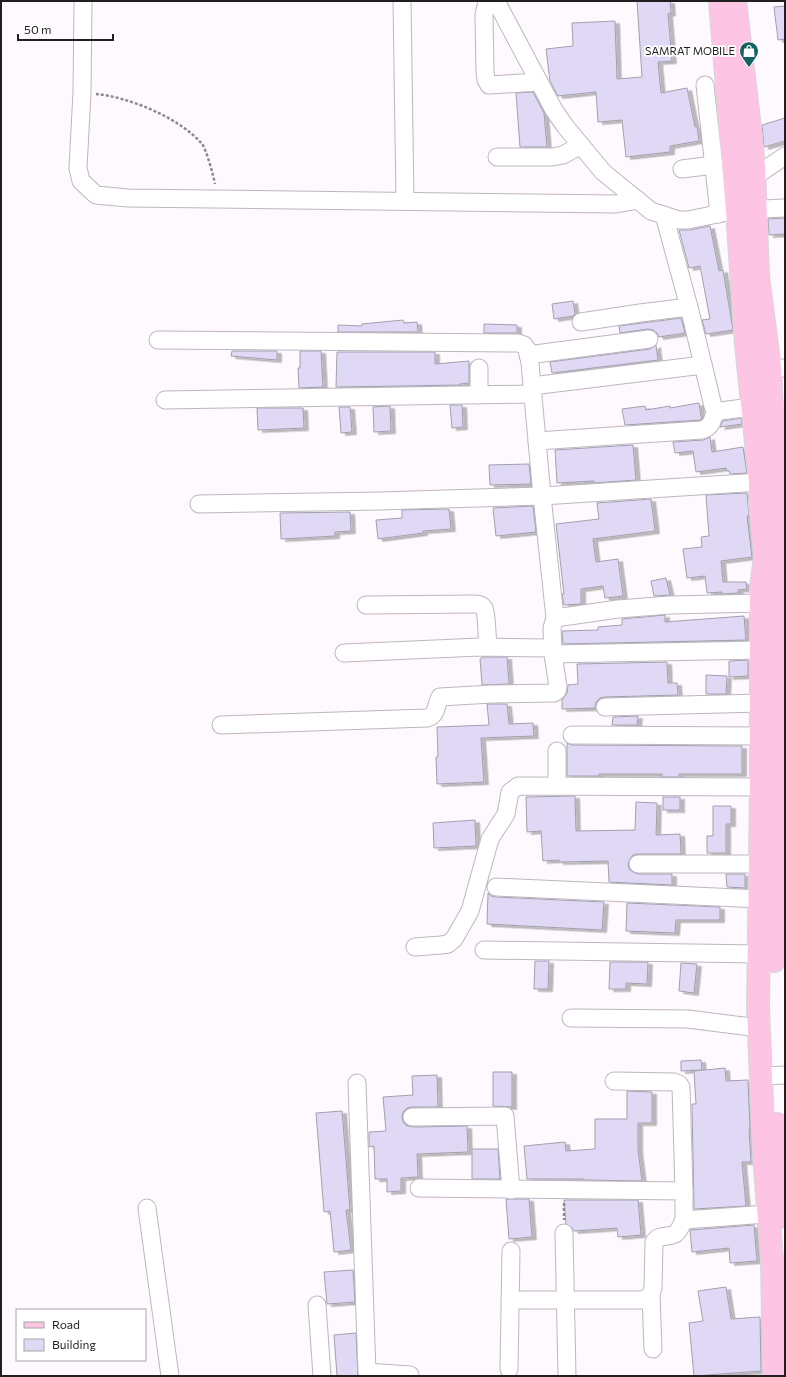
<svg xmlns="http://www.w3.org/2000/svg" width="786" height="1377" font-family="Commissioner,sans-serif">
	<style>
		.building { fill: #e0d9f6; stroke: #a29fac; filter: url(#shadow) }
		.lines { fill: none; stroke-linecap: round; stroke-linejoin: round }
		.minor-casing { stroke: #bfb5c0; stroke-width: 19 }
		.major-casing { stroke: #d7d6d7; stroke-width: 24 }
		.path { stroke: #8d898d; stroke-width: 2.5; stroke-dasharray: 3 2; stroke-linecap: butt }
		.minor { stroke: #fff; stroke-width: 17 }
		.major { stroke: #fec4e3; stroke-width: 22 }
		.labels { text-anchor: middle; stroke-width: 3.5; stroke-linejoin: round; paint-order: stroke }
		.poi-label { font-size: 11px; fill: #211e22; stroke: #fff; text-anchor: end }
	</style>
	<defs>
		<filter id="shadow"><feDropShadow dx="4.5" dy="2.5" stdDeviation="0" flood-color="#0004"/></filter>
	</defs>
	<rect width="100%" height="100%" fill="#fef9fe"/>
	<g class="building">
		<path d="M637,1h33l1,12 -3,1 4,47 -14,1 3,31 26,-5 8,39 2,-1 2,15 -29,5v6l-44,5 -4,-37 -24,2 -2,-30 -38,4 -8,-15 -4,-32 27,-3 -1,-23 43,-2 2,58 25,-2z"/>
		<path d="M785,6v33l-7,1 -4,-33z"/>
		<path d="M533,92l11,21 3,34h-27l-4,-54z"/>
		<path d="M785,118v23l-21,6 -2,-22z"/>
		<path d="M785,218v16l-16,1 -1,-16z"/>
		<path d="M710,226l9,45 4,-1 10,60 -27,4 -4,-14 8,-1 -10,-53 -11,2 -10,-38h11z"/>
		<path d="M573,301l2,13 -2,2 -19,3 -2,-15z"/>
		<path d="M681,318l4,15 -26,4 -2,-4 -4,-3 -5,-1 -28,4 -1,-7z"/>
		<path d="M403,320l1,3 13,-1 1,10h-80v-7l24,1v-2z"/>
		<path d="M484,324l33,1v8h-33z"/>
		<path d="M656,345l2,15 -106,13 -2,-11 100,-13z"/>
		<path d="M232,351h45v9l-46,-4z"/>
		<path d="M300,351h21l2,36 -24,1 -1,-20h2z"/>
		<path d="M337,352h98v12l34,-3v22l-9,1v1l-124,2z"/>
		<path d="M699,403l2,14h2l-3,3 -75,5 -3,-16 23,-3 1,4 24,-4v2z"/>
		<path d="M450,405h12l1,22 -11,1z"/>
		<path d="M390,406l1,25 -17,1 -1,-25z"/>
		<path d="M339,407h11l2,25 -11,1z"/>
		<path d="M257,408h46l1,20 -46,2z"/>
		<path d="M741,418l1,6 -22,3 3,-6z"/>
		<path d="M710,437l2,15 31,-5 4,26 -17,1 -1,-3h-2l-1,-3 -30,4 -3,-21 -18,2 -2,-11 30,-2z"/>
		<path d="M633,445l3,35 -42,3v-2l-37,2 -2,-33z"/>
		<path d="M529,464l2,20 -41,1 -1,-20z"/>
		<path d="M747,493l2,23h-2l5,41 -31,4 2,21h23l1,7 -9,1v3l-16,1v-2l-15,1 -2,-17 -18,2 -4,-29 19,-2 -1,-10 8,-1 -3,-41z"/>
		<path d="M651,499l4,32 -62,8 3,23 22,-3 5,37 -18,2 -2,-12 -22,3v15l-17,1 -2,-11h2l-8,-70 43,-5 -2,-16z"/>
		<path d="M533,506l3,26 -40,4 -3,-28z"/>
		<path d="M449,509l2,20 -28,2v2l-45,6 -2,-19 26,-2v-8z"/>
		<path d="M350,512l1,19 -16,1v4l-54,3 -1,-26z"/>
		<path d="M666,578l4,17 -16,1 -3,-15z"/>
		<path d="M665,615v7l79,-6 2,24 -183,4 -1,-13 36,-1v-3l24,-2v-6z"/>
		<path d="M483,657h24l2,27 -27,1 -2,-26z"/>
		<path d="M748,660v16l-19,1v-16z"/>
		<path d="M667,662l1,21h9l1,12 -73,2 -5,1 -4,4 -1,6 -33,1v-9l5,-7 1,-8 10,-1 -1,-20z"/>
		<path d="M706,675l21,1 -1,18h-20z"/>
		<path d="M487,704h20l2,20 24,-1 1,13 -53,2 3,44 -47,2 -1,-27h2l-1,-30 52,-2z"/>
		<path d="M638,716l-1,9h-25l1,-8z"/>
		<path d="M567,743l5,2 170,1v28h-63v3h-17v-3h-63v2h-32z"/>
		<path d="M575,796l1,35 59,-1 1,-28 21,1 -1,32 24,-1 1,20h-43l-5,1 -3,4 -2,5 1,5 4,3 5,2h34v11l-63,-3 -1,-21 -49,1v-2l-16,1 -2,-30 -14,1 -1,-35z"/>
		<rect x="663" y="797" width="17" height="13"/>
		<path d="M713,806h18v18h-5v29h-19v-17h6z"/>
		<path d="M475,820l1,26 -42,2 -1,-25z"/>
		<path d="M726,874h19v14l-18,-1z"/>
		<path d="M488,893l3,3 5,1 108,5 -2,28 -115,-6z"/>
		<path d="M627,903l93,4v13h-44l-1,13 -49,-2z"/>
		<path d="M535,961h14l-1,28h-14z"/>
		<path d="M610,962h38l-1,22 -21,-1v6h-17z"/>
		<path d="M681,963l16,1 -3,29 -15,-2z"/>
		<path d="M701,1060l1,10 -21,1v-10z"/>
		<path d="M725,1068l1,13 22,-1 2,48 -1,1 2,33h-9l4,44 -52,3 -2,-105h4l-2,-33z"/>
		<path d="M493,1072h19v35l-19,-1z"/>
		<path d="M437,1075l1,32h-26l-5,1 -4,4 -1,5 1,5 4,4 8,1 52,-1 1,26 -51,2 1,23 -17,1v13l-14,1v-13h-12l-1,-33 -5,1v-15l17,-1 -3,-34 30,-2 -1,-19z"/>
		<path d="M627,1091l25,1v31h-14v27l4,31 -58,-1v-1h-57l-3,-33 41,-4 1,9 29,-2v-30h32z"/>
		<path d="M342,1111l8,99h-4l5,40 -17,2 -4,-41 -6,1 -8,-99z"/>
		<path d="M472,1149h26l2,30h-28z"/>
		<path d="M506,1199h23l3,38 -23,2z"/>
		<path d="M564,1200h74l3,35 -23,2 -1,-9 -43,3 -2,-3 -6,-4z"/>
		<path d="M754,1225l3,36 -27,2 -1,-15 -37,4 -2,-22z"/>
		<path d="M353,1270l2,32 -28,2 -3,-32z"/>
		<path d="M726,1287l5,32 29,-2 1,54 -67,5 -5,-53 14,-2 -5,-30z"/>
		<path d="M356,1333l2,43h-21l-3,-41z"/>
	</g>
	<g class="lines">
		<defs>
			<g id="minor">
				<path d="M83,1l-1,91 -4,76 3,13 15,14 32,3 488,6 22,-4"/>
				<path d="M402,1l3,200"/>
				<path d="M487,1l-3,14 1,57 1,8 3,5 50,-3"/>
				<path d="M496,1l58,109 11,16 38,46 48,39 28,9h9l49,-10 48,-2"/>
				<path d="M705,85l14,129"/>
				<path d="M497,157h55l11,-2 18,-10"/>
				<path d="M682,169l32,-4"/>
				<path d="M744,181l10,-4 31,-21"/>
				<path d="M664,215l25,92 24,99 2,4 5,1 32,-4"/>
				<path d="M581,322l59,-9 49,-6"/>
				<path d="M158,340l360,3 6,2 3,4 3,14 12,133 13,122"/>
				<path d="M528,355l121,-16"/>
				<path d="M479,368v27"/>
				<path d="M770,369l15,-1"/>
				<path d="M532,386l171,-21"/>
				<path d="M165,400l367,-6"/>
				<path d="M537,441l165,-11c10,-3 11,-11 13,-20"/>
				<path d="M199,504l181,-3 162,-5 218,-14"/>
				<path d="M366,605l109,-1c3,0 7,1 9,4 3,5 3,32 4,39"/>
				<path d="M761,650l-208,4 -1,-26 3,-10 63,-9 52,-4 91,-2"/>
				<path d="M605,707l156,-4"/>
				<path d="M221,725l206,-7c11,-3 8,-12 13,-21l52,-3 62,-1 3,-2 1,-4 -5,-33 -2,-4 -4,-2 -67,-1 -136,6"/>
				<path d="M572,735l189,1"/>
				<path d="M557,786v-35"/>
				<path d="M638,864h122"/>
				<path d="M496,887l264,12"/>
				<path d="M415,947l26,-2 7,-1 6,-5 16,-28 20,-72 16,-25 4,-22 8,-6 243,1"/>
				<path d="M484,950l275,4"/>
				<path d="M571,1018l117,1 71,9"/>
				<path d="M760,1076l25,-1"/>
				<path d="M614,1081l60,1 5,2 2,3 3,104"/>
				<path d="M357,1083l10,289 43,3v1"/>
				<path d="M412,1117l93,-1 6,74"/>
				<path d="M419,1188l265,3v29l85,-6"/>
				<path d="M147,1208l23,168"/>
				<path d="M564,1233l3,143"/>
				<path d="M651,1295l2,54"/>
				<path d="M510,1300h132c7,-2 9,-5 11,-12l1,-46c5,-8 13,-4 21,-8 5,-3 6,-10 9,-14"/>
				<path d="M317,1305l5,71"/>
				<path d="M509,1369l2,-118"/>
			</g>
			<g id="major">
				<path d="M720,1l17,209 9,134 14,138v22l5,53 -4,31v199l-3,220 6,148 8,105 2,116"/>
				<path d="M735,1l14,119 5,47 4,109 12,93 4,80 4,45 4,185 -4,69v56l-4,157"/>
				<path d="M777,1124l8,93"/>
			</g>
		</defs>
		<use href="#minor" class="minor-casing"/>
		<use href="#major" class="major-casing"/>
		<g class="path">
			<path d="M96,94c33,3 84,24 106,50 4,4 12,34 13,40"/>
			<path d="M564,1203v17"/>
		</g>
		<use href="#minor" class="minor"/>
		<use href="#major" class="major"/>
	</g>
	<defs>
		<symbol id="shop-pin" viewBox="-11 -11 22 30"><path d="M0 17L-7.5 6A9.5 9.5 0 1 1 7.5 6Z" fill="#136363" stroke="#fff"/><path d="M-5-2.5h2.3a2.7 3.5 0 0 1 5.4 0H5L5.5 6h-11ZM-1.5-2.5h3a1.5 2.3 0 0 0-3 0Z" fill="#fff"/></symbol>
	</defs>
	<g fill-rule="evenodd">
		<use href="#shop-pin" x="738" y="40" width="22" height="30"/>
	</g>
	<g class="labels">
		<g class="poi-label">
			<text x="735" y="55">SAMRAT MOBILE</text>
		</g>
	</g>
	<rect width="786" height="1377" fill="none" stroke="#211e22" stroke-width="4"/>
	<rect x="16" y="1309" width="130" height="52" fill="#ffffff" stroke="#a6a5a7"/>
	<rect x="24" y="1322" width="20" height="6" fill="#fec4e3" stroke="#a6a5a7"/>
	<text x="52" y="1329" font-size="12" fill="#211e22">Road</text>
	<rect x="24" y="1339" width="20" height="12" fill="#e0d9f6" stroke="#a6a5a7"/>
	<text x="52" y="1349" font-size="12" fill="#211e22">Building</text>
	<path d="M18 34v6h95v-6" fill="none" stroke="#211e22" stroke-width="2"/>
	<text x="24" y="34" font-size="12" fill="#211e22" stroke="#ffffff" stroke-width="3" paint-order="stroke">50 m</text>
</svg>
